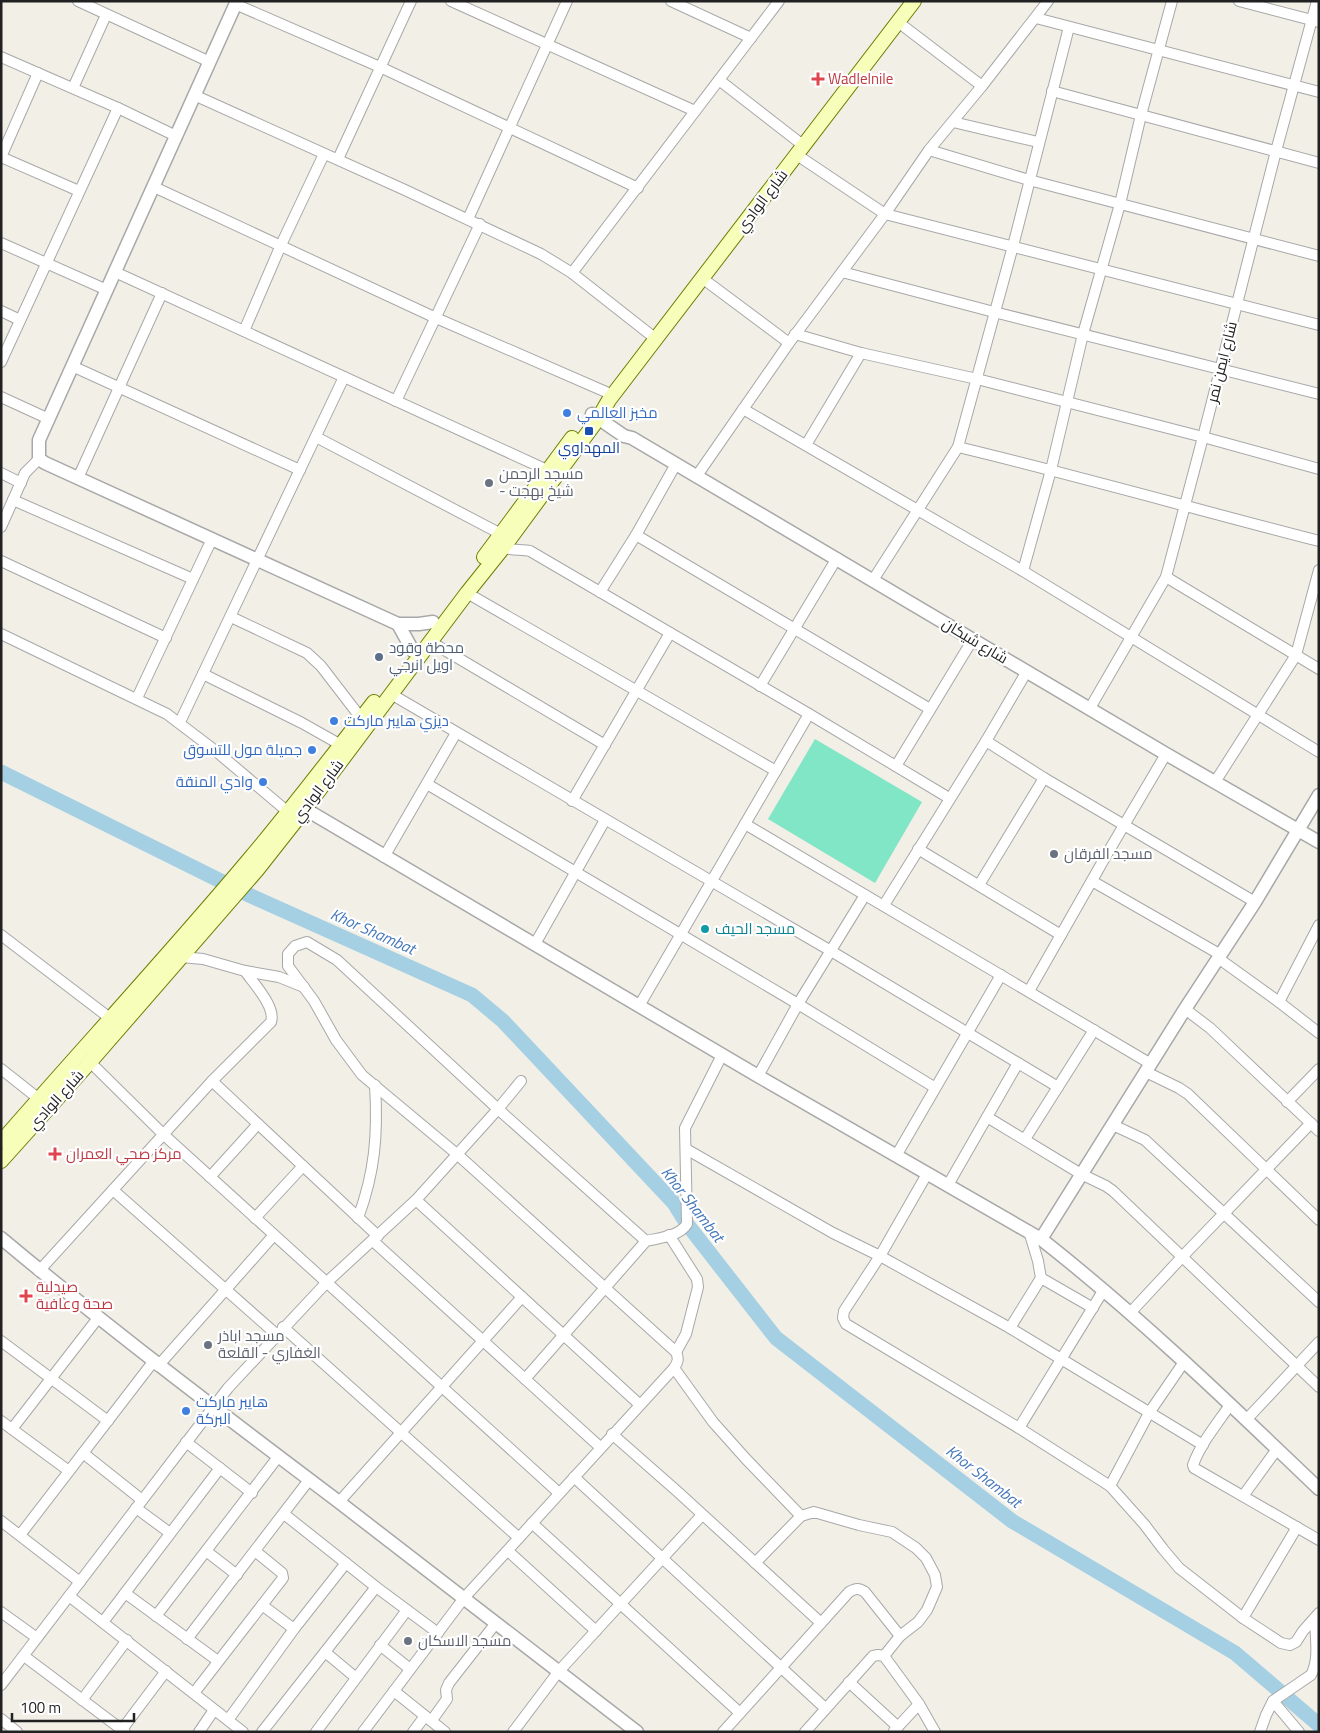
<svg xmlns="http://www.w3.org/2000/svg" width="1320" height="1733" font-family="'Titillium Web',Cairo,sans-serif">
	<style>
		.pitch { fill: #80e6c6 }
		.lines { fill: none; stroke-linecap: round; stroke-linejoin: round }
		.river { stroke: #a5d0e3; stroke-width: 15 }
		.minor-casing { stroke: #a8a8a8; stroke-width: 12 }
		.tertiary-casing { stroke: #a8a8a8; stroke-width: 15 }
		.secondary-casing { stroke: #6a8000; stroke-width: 16 }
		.minor { stroke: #fff; stroke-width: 10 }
		.tertiary { stroke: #fff; stroke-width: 12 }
		.secondary { stroke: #f6feb9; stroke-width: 14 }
		.health-dot { fill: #e0444e; stroke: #fff; stroke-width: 2 }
		.shop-dot { fill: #3f7fe0; stroke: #fff; stroke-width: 2 }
		.transit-dot { fill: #1a4fb4; stroke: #fff; stroke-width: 2 }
		.worship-dot { fill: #6b7280; stroke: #fff; stroke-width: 2 }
		.service-dot { fill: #5c6f8a; stroke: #fff; stroke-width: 2 }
		.culture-dot { fill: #0f9aa8; stroke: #fff; stroke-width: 2 }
		.labels { text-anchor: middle; stroke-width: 4.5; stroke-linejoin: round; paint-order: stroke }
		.health-label { font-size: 15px; fill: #be3a42; stroke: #fff; text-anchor: start }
		.street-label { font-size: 15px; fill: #212121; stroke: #fff }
		.shop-label { font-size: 15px; fill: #366cbe; stroke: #fff; text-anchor: start }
		.transit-label { font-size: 15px; fill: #164399; stroke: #fff }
		.worship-label { font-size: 15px; fill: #5b616d; stroke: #fff; text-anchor: start }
		.service-label { font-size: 15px; fill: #4e5e75; stroke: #fff; text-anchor: start }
		.culture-label { font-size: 15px; fill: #0d838f; stroke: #fff; text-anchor: start }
		.water-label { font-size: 16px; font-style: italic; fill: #4477ba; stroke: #fff }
	</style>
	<rect width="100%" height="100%" fill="#f2efe7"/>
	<path class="pitch" d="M815,739l107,63 -47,81 -107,-64z"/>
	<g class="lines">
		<path class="river" d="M1,772l250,124 221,99 31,26 171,182 13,21 89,114 236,183 223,132 84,72"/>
		<defs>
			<g id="minor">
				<path d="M78,1l132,61"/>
				<path d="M451,1l244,110"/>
				<path d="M671,1l80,37"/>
				<path d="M1239,1l80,21"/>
				<path d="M235,4l145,63 258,121"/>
				<path d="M1036,18l283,74"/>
				<path d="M898,22l84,64"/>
				<path d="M1,57l117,51 58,28"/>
				<path d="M38,73l-37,84 78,34"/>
				<path d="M719,80l85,66"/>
				<path d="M73,88l33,-73"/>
				<path d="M1052,91l267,72"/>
				<path d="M194,95l211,95 136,64 31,19 84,66"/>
				<path d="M953,122l85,20"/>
				<path d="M929,150l100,30 290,76"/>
				<path d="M797,155l88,59 434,111"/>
				<path d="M338,159l73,-158"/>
				<path d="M154,187l282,131 177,77"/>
				<path d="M468,219l99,-218"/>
				<path d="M1,243l106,47"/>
				<path d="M115,272l432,198"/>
				<path d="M842,272l152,40 325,82"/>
				<path d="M572,273l207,-272"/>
				<path d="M702,278l87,65"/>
				<path d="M1,311l19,9"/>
				<path d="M244,331l37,-86 43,-91"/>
				<path d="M795,334l66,19 116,26 226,58 116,32"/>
				<path d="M1,362l117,-254"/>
				<path d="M72,366l228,104"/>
				<path d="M1,397l48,22"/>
				<path d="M396,401l84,-177"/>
				<path d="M743,409l280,162 296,181"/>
				<path d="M316,437l185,97"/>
				<path d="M806,445l55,-92"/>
				<path d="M958,447c121,29 240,63 361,94"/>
				<path d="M1,473l20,10"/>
				<path d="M696,477l93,-134 96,-129 44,-64 53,-64 66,-85"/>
				<path d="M78,478l84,-185"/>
				<path d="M13,500l180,79"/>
				<path d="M1,527l24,-54 14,-14"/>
				<path d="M636,535l294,174"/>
				<path d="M500,546c8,5 21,3 30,5l279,163 140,84"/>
				<path d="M1,561l165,77"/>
				<path d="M1023,571l28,-101 32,-136 37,-130 21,-89 31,-114"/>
				<path d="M1166,577l153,92"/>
				<path d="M873,580l85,-133 55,-201 56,-219"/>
				<path d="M600,592l36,-57 40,-71"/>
				<path d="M467,593l309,178"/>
				<path d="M231,617l76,36 14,13 40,52"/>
				<path d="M1,634l166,80 50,38 71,60"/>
				<path d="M431,642l174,103"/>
				<path d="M203,674l99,49 39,22"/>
				<path d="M760,686l77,-128"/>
				<path d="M391,694l440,257 227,136"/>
				<path d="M137,698l75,-159"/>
				<path d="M1090,708l76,-131 37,-140 73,-286 41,-150"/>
				<path d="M180,722l164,-345"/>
				<path d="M986,741l58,37 211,124"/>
				<path d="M896,766l77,-127"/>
				<path d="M1215,782l81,-127 23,-85"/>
				<path d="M427,784l371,220 136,83"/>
				<path d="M572,801l98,-168"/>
				<path d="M745,824l406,240"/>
				<path d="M918,849l143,86"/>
				<path d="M384,857l72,-124"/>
				<path d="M1092,881l129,74"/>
				<path d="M979,885l65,-107"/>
				<path d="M884,905l102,-164 41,-70"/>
				<path d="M1,935l110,84"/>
				<path d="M535,944l70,-124"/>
				<path d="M181,957l22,2 42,12 34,6 25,10"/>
				<path d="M1218,958l61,44 40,31"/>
				<path d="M1029,991l78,-137 59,-100"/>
				<path d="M1279,1002l40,-77"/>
				<path d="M639,1006l170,-292"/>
				<path d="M1185,1009l25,19 109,103"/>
				<path d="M90,1062l74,73 395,358"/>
				<path d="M1,1069l38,30"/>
				<path d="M1146,1072l33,16 9,6 131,126"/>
				<path d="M758,1076l40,-72 67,-109"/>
				<path d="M212,1081l166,155"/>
				<path d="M1287,1102l32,-33"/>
				<path d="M987,1117l94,57 25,12 7,5 206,196"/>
				<path d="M1113,1125l32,15 174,162"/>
				<path d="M1025,1139l69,-109"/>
				<path d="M686,1149l147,84 47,23 130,72 193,117"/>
				<path d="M896,1156l105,-181"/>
				<path d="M927,1174l-47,82 -36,55 -1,7 3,6 173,104 91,58 34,38 19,25 16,19 64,50 38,25 9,2 6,-3 7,-11 16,-18"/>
				<path d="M210,1177l48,-53"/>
				<path d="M948,1185l70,-122"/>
				<path d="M113,1190l163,144"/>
				<path d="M416,1200l223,204"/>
				<path d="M255,1218l48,-52"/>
				<path d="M358,1218c17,-46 20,-84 17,-133"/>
				<path d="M669,1235l28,44 1,8 -12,47 -10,18"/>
				<path d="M373,1241l227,206"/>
				<path d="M39,1271l173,-190 59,-59c5,-15 -17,-38 -26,-51"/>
				<path d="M1041,1278l52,30"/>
				<path d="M1130,1313l52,-56 129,-134"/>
				<path d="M283,1327l236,211"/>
				<path d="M1010,1328l31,-50 -3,-17 -9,-30"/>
				<path d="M1,1341l107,80"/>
				<path d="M158,1366l116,-131"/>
				<path d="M674,1368l39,54 33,37 55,57"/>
				<path d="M525,1379l121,-138c13,-3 34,-5 41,-17l-2,-96 37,-73"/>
				<path d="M1230,1405c-13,19 -29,38 -37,60l1,3 125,72"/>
				<path d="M1246,1420l73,-78"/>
				<path d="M1,1421l68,50"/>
				<path d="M1019,1428l84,-137"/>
				<path d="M12,1429l86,-111"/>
				<path d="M612,1434l66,58 143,131"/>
				<path d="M186,1442l66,51"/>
				<path d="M83,1453l59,47"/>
				<path d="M574,1477l251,231"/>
				<path d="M1110,1486l39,-73 35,-51"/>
				<path d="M1243,1496l34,-47"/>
				<path d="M339,1502l183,-205"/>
				<path d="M136,1508l34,25"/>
				<path d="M284,1514l92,73 62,46"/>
				<path d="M1,1521l79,61"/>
				<path d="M532,1523l208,190"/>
				<path d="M20,1535l133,-173"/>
				<path d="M206,1551l31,24"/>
				<path d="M508,1551l88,80"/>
				<path d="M755,1563l46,-47 13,-4 45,13 33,7 24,16 10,10 9,17 2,12 -10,23 -9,12 -18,14 -16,20"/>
				<path d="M125,1593l93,68"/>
				<path d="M69,1596l174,136"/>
				<path d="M262,1605l32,24"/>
				<path d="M1,1612l36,26"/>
				<path d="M156,1616l122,-159"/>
				<path d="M1243,1618l54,-91"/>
				<path d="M103,1622l117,-154"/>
				<path d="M187,1639l122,-159"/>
				<path d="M380,1645l30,24"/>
				<path d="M325,1652l30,25"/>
				<path d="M24,1656l101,76"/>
				<path d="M849,1682l49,45"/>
				<path d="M1,1685l227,-297 99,-106 89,-82 82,-91 23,-28"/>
				<path d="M394,1691l51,41"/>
				<path d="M194,1693l89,-115 -1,-5 -27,-22"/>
				<path d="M82,1700l45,-60"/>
				<path d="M1273,1701l26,31"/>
				<path d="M1,1719l16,13"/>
				<path d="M228,1720l66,-91 52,-66"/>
				<path d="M432,1720l15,-21 -1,-9 3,-7 47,-60"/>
				<path d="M894,1731l25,-27"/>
				<path d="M120,1732l46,-61"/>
				<path d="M199,1732l15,-22"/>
				<path d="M262,1732l114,-145"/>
				<path d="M316,1732l91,-122"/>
				<path d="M363,1732l101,-134 210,-230c4,-6 5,-9 2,-16l-218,-197 -96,-80 -26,-35 -22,-39 -26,-35v-12l7,-8 12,-4 30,18 161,149 148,132"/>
				<path d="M413,1732l12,-16"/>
				<path d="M513,1732l46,-61 143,-156"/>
				<path d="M723,1732l126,-140c7,-4 10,-4 16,0l35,44"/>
				<path d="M805,1732l68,-76 5,-1 6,1 35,48 16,28"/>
				<path d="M1260,1732l6,-17 7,-14 38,-26c9,-16 4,-39 4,-57"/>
			</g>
			<g id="tertiary">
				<path d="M237,1l-198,439v19l6,4 353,161h21l14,-2"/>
				<path d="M592,414l32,22 8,2 534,316 153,88"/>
				<path d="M398,624l15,27"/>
				<path d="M305,809l453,267 283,163c98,77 188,164 278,250"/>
				<path d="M1,1238c110,92 224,178 338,264 100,76 199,153 298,230"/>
				<path d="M1041,1239l144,-230 70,-107 64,-107"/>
			</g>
			<g id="secondary">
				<path d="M484,557l88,-119"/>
				<path d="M1,1142c82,-94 166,-185 246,-280 44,-52 85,-106 127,-160"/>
				<path d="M1,1161l89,-99 167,-192 48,-61 162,-216 36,-45 95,-129 11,-19 305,-399"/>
			</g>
		</defs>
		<use href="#minor" class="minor-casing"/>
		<use href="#tertiary" class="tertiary-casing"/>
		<use href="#secondary" class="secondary-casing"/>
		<use href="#minor" class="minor"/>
		<use href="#tertiary" class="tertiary"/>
		<use href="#secondary" class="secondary"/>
	</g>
	<g class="health-dot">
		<path d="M815.5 71.5h5v5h5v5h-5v5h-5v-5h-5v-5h5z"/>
		<path d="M52.5 1146.5h5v5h5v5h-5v5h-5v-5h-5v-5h5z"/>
		<path d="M23.5 1288.5h5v5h5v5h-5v5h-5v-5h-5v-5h5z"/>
	</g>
	<g class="shop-dot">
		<circle cx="567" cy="413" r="5"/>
		<circle cx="334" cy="721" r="5"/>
		<circle cx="312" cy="750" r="5"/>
		<circle cx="263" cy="782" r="5"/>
		<circle cx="186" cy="1411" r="5"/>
	</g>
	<rect class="transit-dot" x="584" y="426" width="10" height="10" rx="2.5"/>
	<g class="worship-dot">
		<circle cx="489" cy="483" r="5"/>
		<circle cx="1054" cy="854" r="5"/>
		<circle cx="208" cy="1345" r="5"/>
		<circle cx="408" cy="1641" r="5"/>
	</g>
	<circle class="service-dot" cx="379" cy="657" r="5"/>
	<circle class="culture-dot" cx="705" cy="929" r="5"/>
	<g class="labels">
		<g class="health-label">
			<text x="828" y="84">Wadlelnile</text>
			<text x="66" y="1159">مركز صحي العمران</text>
			<text x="36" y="1292">صيدلية<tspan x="36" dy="17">صحة وعافية</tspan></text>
		</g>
		<g class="street-label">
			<text transform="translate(762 201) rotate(-53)" y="5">شارع الوادي</text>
			<text transform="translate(1222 362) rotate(-76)" y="5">شارع ايمن نمر</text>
			<text transform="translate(975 641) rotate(31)" y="5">شارع شيكان</text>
			<text transform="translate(318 791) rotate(-53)" y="5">شارع الوادي</text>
			<text transform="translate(56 1100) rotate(-48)" y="5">شارع الوادي</text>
		</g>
		<g class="shop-label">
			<text x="577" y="418">مخبز العالمي</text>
			<text x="344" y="726">ديزي هايبر ماركت</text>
			<text x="302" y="755" text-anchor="end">جميلة مول للتسوق</text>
			<text x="253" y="787" text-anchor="end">وادي المنقة</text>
			<text x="196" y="1407">هايبر ماركت<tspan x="196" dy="17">البركة</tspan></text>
		</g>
		<g class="transit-label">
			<text x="589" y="453">المهداوي</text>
		</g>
		<g class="worship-label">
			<text x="499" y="479">مسجد الرحمن<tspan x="499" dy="17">- شيخ بهجت</tspan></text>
			<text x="1064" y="859">مسجد الفرقان</text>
			<text x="218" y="1341">مسجد اباذر<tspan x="218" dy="17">الغفاري - القلعة</tspan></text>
			<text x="418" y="1646">مسجد الاسكان</text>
		</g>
		<g class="service-label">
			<text x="389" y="653">محطة وقود<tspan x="389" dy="17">اويل انرجي</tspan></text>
		</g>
		<g class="culture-label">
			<text x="715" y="934">مسجد الحيف</text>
		</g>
		<g class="water-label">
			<text transform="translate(373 931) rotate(24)" y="6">Khor Shambat</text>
			<text transform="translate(693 1204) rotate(52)" y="6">Khor Shambat</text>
			<text transform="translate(984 1476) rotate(38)" y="6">Khor Shambat</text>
		</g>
	</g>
	<rect width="1320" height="1733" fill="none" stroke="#212121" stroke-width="5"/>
	<path d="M12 1713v8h122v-8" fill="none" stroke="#212121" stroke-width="2.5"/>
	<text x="20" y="1713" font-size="15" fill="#212121" stroke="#ffffff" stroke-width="4" paint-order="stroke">100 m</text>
</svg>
